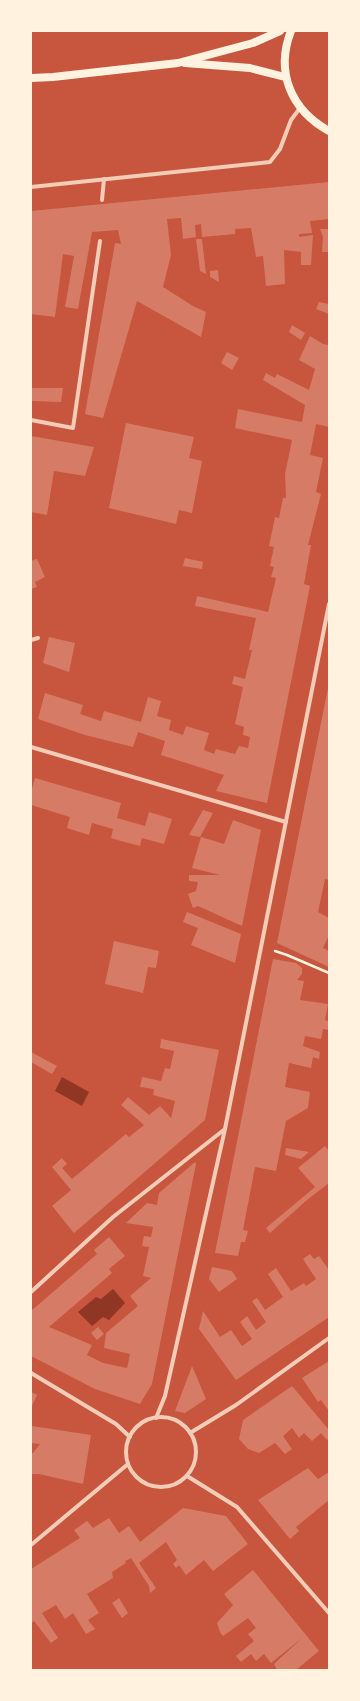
<svg xmlns="http://www.w3.org/2000/svg" width="360" height="1701" font-family="Overpass,sans-serif">
	<style>
		.water { fill: #8f3625 }
		.building { fill: #d67c66 }
		.lines { fill: none; stroke-linecap: round; stroke-linejoin: round }
		.path { stroke: #fff3e0; stroke-width: 2.5 }
		.minor { stroke: #f1ccb7; stroke-width: 4 }
		.secondary { stroke: #fff3e0; stroke-width: 8 }
	</style>
	<rect width="100%" height="100%" fill="#c8553d"/>
	<g class="water">
		<path d="M62,1077l27,15 -7,14 -27,-15z"/>
		<path d="M113,1289l12,14 -16,17 -6,-3 -11,9 -14,-14 18,-15 5,2z"/>
	</g>
	<g class="building">
		<path d="M329,182v37l-19,2 2,12 -13,1v3l14,-2 -2,30h-10v-13l-17,-2 1,34 -19,2 -3,-30 -7,1 -5,-29 -16,1v5l-33,3 -1,-13 -6,1 1,12 -13,2 -2,-21 -14,1 4,36 -8,32 30,19 13,6 -5,25 -64,-36 -34,117 -18,-4 30,-171 6,1 -3,-14 -26,2 -14,77 -13,-2 9,-51 -11,-2 -8,63 -24,-3v-103z"/>
		<path d="M320,229h9v23h-7l1,-15z"/>
		<path d="M196,239h6l4,35 -6,-3z"/>
		<path d="M218,270l1,12 -9,-5v-6z"/>
		<path d="M319,302l10,2v10l-13,-5z"/>
		<path d="M292,325l13,8 -4,7 -12,-8z"/>
		<path d="M310,336l13,8 6,1v82l-13,-3 -6,31 13,3 -7,34 5,2 -13,51h3l-7,39 6,2 -43,217 -51,-12 8,-16 -63,-20 4,-14 -27,-9 -5,15 -48,-12 -47,-16 7,-26 38,12 -3,9 21,7 3,-10 37,11 7,-25 13,4 -4,15 14,4 -2,10 14,5 3,-9 23,7 -5,17 10,4 2,-5 19,5 4,-8 9,2 2,-11 -7,-2 1,-8 -9,-3 8,-37 -11,-3 2,-8 11,3 7,-29h-3l7,-32 -61,-12 2,-10 71,16 8,-34 -5,-1 3,-10 -4,-1 4,-19 -5,-1 6,-29 4,1 4,-20h3l-1,-24 7,-34 -57,-12 3,-19 64,13 3,-17 -42,-25 3,-7 9,5 2,-4 32,16 6,-21 -16,-9z"/>
		<path d="M227,352l12,6 -7,12 -11,-7z"/>
		<path d="M31,388h32l-2,14 -30,-1z"/>
		<path d="M126,423l68,14 -5,21 13,3 -10,52 -13,-3 -3,14 -67,-16z"/>
		<path d="M31,436l63,11 -9,29 -31,-5 -7,44 -16,-3z"/>
		<path d="M185,558l18,4 -1,7 -19,-3z"/>
		<path d="M37,559l8,18 -10,5 2,5 -6,2v-28z"/>
		<path d="M49,637l26,6 -6,29 -26,-9z"/>
		<path d="M328,688l1,192 -4,-1 -7,33 11,6v17l-6,13 6,3v16l-52,-24z"/>
		<path d="M35,778l86,25 -4,15 28,8 4,-14 23,7 -8,25 -22,-6 -2,8 -19,-5 -10,-3 2,-9 -21,-6 -3,12 -22,-7 3,-11 -39,-12v-13z"/>
		<path d="M203,810l10,3 -13,24 -11,-2z"/>
		<path d="M233,820l28,10 -19,96 -44,-20 -5,2 -5,-14 8,-3 2,-9 -9,-1v-6h31l-28,-7 9,-31 23,7z"/>
		<path d="M187,912l54,22 -6,29 -44,-18 7,-17 -15,-6z"/>
		<path d="M114,941l45,10 -3,17 -8,-1 -5,26 -38,-9z"/>
		<path d="M273,959l23,4 6,5v6l-5,6 7,1 -4,19 28,4 -3,16 4,1v9l-6,-1 -2,10 -16,-3 -2,10 17,6 -1,7 -6,-2 -2,11 -22,-5 -4,24 25,5 -2,16 -22,13 -10,50 -21,-4 -12,63 5,1 -3,11h-4l-3,14 -23,-3z"/>
		<path d="M161,1039l58,11 -14,70 -131,113 -22,-27 19,-16 -19,-23 10,-9 5,6 -5,4 10,11 54,-45 3,3 15,-12 -23,-20 7,-8 21,18 11,-9 11,12 4,-17 -22,-6 1,-6 -14,-2 2,-10 19,4 4,-13 5,1 4,-18 -14,-3z"/>
		<path d="M31,1052l26,14 -5,8 -21,-12z"/>
		<path d="M325,1146l4,5v32l-22,17 -37,33 -4,-5 49,-41 -17,-19z"/>
		<path d="M286,1148l23,4 -8,7 -16,-4z"/>
		<path d="M195,1162l1,2 -44,220 -12,20 -45,-15 -64,-33v-45l66,-57 -3,-4 15,-13 16,19 -16,13 3,4 -63,54 43,18 -5,10 16,8 24,5 3,-14 -26,-6 2,-15 32,-27 -8,-10 21,-18 -8,-2 6,-29 -7,-1 2,-10 7,1 2,-10 -27,-4 21,-20 10,2 2,-12z"/>
		<path d="M310,1254l4,5 5,-3 10,14v47l-93,63 -37,-51 4,-18 17,26 11,-7 11,16 10,-7 -12,-17 7,-6 9,14 10,-8 -14,-21 5,-3 8,12 18,-13 -15,-23 8,-6 15,23 13,-8 2,3 10,-7 -13,-20z"/>
		<path d="M212,1267l20,4 5,8 -18,13 -10,-13z"/>
		<path d="M98,1327l6,7 -7,6 -6,-7z"/>
		<path d="M329,1361v50l-8,-11 -3,2 -16,-24z"/>
		<path d="M192,1366l14,33 -21,14 -10,-2z"/>
		<path d="M292,1386l37,44v8l-2,2 -6,-7 -9,8 -8,-8 -5,5 -7,-10 -9,8 9,13 -7,5 -10,-11 -16,10 -11,-4 -9,-10 4,-19z"/>
		<path d="M31,1392l6,3 -6,13z"/>
		<path d="M32,1426l59,9 -8,49 -44,-10h-8v-21h2l7,-9 -9,-1z"/>
		<path d="M308,1468l10,11 11,-7v28l-33,27 3,4 -9,8 -32,-39z"/>
		<path d="M183,1508l43,8 22,28 -35,27 -9,-11 -18,15 -7,-10 -3,3 -3,-4 4,-4 -11,-18 -27,21 17,25 -6,5 -1,-7 -18,-28 -6,3 1,2 -14,9 1,6 -26,16 12,19 -11,7 7,9 -9,5 -13,-21 -8,6 -9,-14 -14,8 16,25 -7,5 -17,-22 -3,2v-54l49,-31 -6,-8 13,-9 6,7 16,-10 10,15 10,-7 11,16z"/>
		<path d="M253,1570l66,81 -23,19h-19l-3,-6 28,-26 -31,25 -7,-9 -8,7 -5,-7 -10,8 -5,-6 18,-15 -6,-7 8,-6 -8,-10 -25,18 -3,-4 -3,-9 16,-18 -9,-11z"/>
		<path d="M119,1598l9,15 -6,5 -10,-15z"/>
	</g>
	<g class="lines">
		<path class="path" d="M275,951l12,4 42,18"/>
		<g class="minor">
			<path d="M31,187l239,-25 10,-13 11,-29 9,-12"/>
			<path d="M102,200l2,-21"/>
			<path d="M31,420l42,8 27,-187"/>
			<path d="M31,640l7,-2"/>
			<path d="M31,747l255,75"/>
			<path d="M31,1292l82,-75 112,-88"/>
			<path d="M31,1373l85,51 14,13"/>
			<circle cx="161" cy="1452" r="35"/>
			<path d="M156,1418l9,-22 60,-267 104,-525"/>
			<path d="M190,1433l46,-28 93,-67"/>
			<path d="M187,1476l50,31 92,106"/>
			<path d="M31,1545l97,-81"/>
		</g>
		<g class="secondary">
			<path d="M291,31c-16,41 0,79 38,100"/>
			<path d="M185,63l65,5 35,9"/>
			<path d="M31,78l22,-1 125,-14 75,-20 27,-12"/>
		</g>
	</g>
	<rect width="360" height="1701" fill="none" stroke="#fff3e0" stroke-width="64"/>
</svg>
